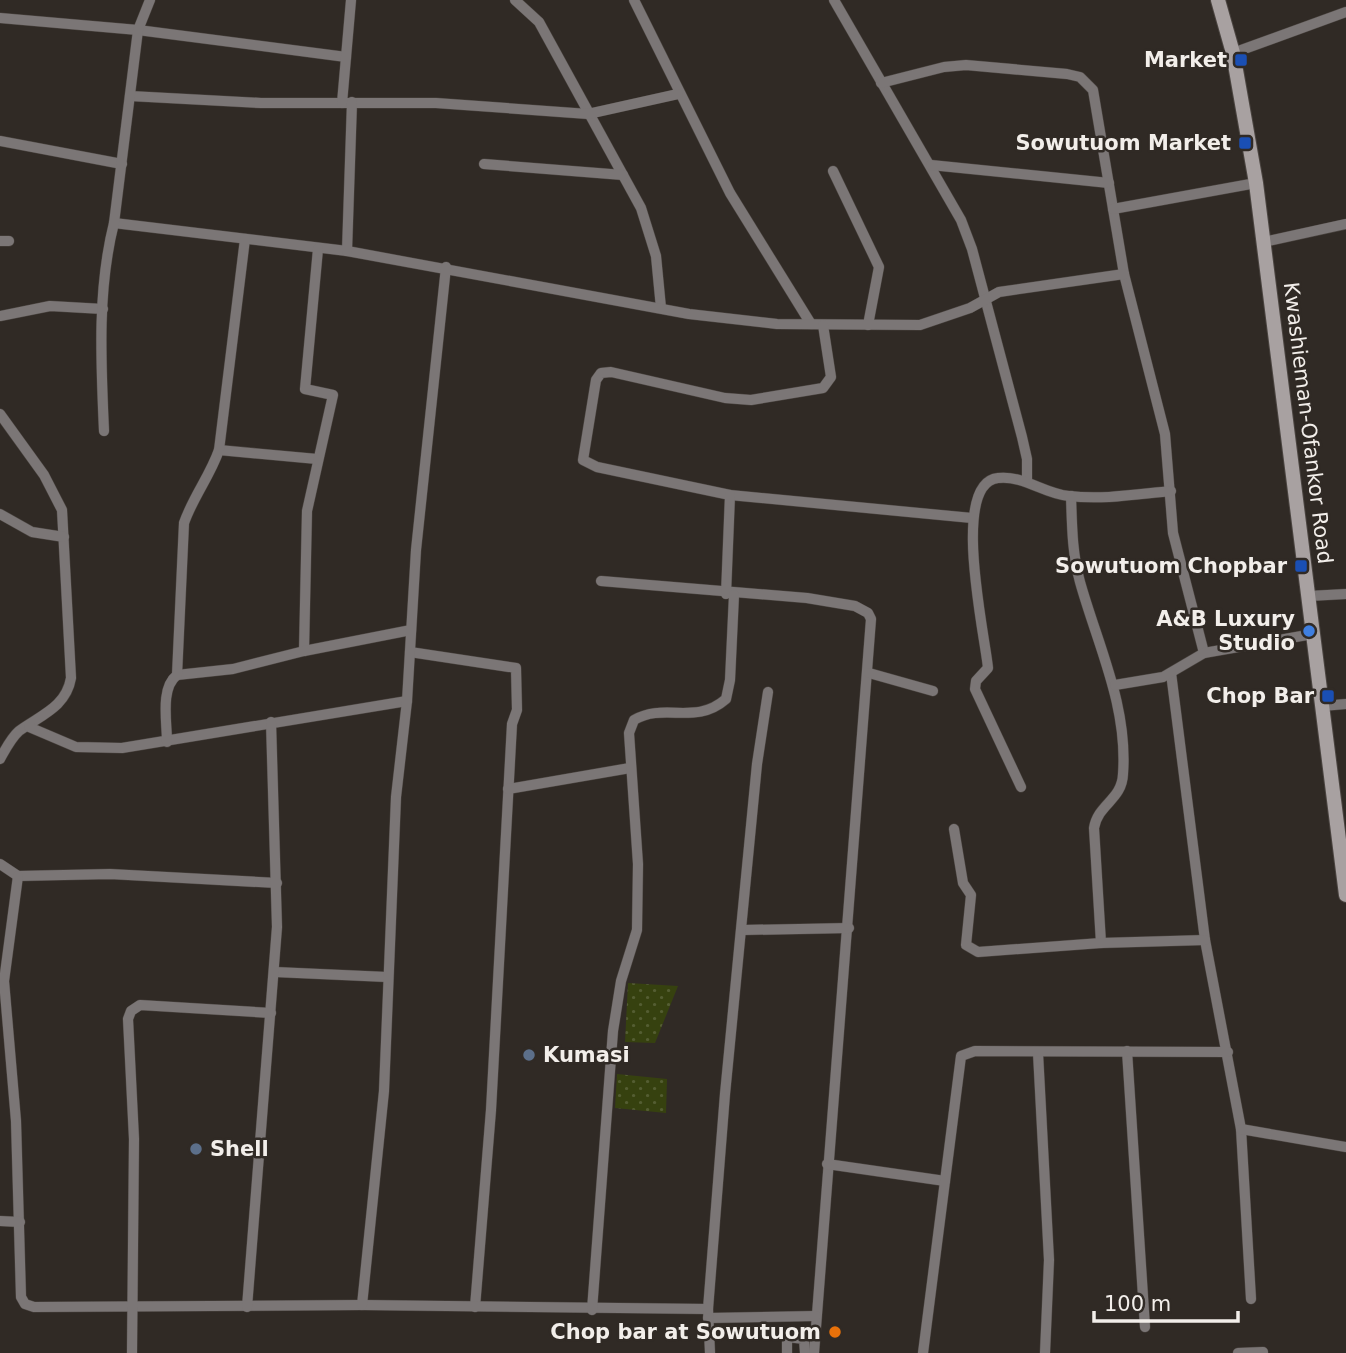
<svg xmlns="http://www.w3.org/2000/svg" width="1346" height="1353" font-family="'DejaVu Sans',sans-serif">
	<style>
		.grass { fill: url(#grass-dots) }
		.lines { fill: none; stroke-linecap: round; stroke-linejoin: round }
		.street-casing { stroke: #4b4541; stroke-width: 11 }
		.secondary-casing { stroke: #4b4541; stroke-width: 16 }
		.street { stroke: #7b7676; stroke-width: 10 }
		.secondary { stroke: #a8a1a1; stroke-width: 14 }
		.transit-dot { fill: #1a4fb4; stroke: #302a25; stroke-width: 2.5 }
		.shop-dot { fill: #3f7fe0; stroke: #302a25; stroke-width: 2.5 }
		.service-dot { fill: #5c6f8a; stroke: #302a25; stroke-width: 2.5 }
		.food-dot { fill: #e8710a; stroke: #302a25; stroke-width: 2.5 }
		.labels { text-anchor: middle; stroke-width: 5; stroke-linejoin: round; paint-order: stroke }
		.poi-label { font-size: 21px; font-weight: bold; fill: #f2eeea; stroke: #302a25; text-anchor: end }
		.street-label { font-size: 21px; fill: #f2eeea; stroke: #302a25 }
	</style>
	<defs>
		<pattern id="grass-dots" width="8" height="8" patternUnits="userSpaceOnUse" patternTransform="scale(1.75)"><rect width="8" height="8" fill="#36410f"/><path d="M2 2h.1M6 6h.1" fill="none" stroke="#545d32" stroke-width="1.8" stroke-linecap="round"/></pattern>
	</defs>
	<rect width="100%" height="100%" fill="#302a25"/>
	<g class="grass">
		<path d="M628,983l50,3 -23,57 -30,-1z"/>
		<path d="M617,1074l50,5 -1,34 -51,-5z"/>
	</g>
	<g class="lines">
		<defs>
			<g id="street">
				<path d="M515,0l24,22 102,186 15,48 5,52"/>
				<path d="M634,0l96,193 81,131"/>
				<path d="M834,0l127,220 11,29 50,188 5,22v22"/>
				<path d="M0,18l138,12 208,27"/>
				<path d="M1233,53l113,-41"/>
				<path d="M881,83l63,-16 22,-2 101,9 13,3 13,13 31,184 41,160 8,99 31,120"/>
				<path d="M130,96l131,7h175l152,11 90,-20"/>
				<path d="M342,103l9,-103"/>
				<path d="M0,141l122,23"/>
				<path d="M484,164l139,11"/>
				<path d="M931,165l178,18"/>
				<path d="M833,171l46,96 -11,58"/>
				<path d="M1113,209l143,-26"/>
				<path d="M114,223l233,28 342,63 88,10 143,1 50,-17 29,-16 125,-18"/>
				<path d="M0,241h9"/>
				<path d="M1264,242l82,-18"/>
				<path d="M347,251l5,-149"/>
				<path d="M0,316l50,-10 53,3"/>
				<path d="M823,325l8,52 -8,11 -72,12 -26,-2 -114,-26 -10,1 -5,7 -13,80 14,7 133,28 242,23"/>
				<path d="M0,414l44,61 18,35 9,168c-5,29 -30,37 -52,53 -8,7 -14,19 -19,28"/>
				<path d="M104,431c-3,-68 -7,-141 10,-208l24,-193 12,-30"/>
				<path d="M219,450l98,9"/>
				<path d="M1071,496c1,29 1,57 9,86 18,64 48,124 43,192 -1,26 -25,30 -29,54l7,115"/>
				<path d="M0,514l32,18 32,5"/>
				<path d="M601,581l206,17 48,8 13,7 3,6 -57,734"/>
				<path d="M726,594l4,-99"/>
				<path d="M1309,596l37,-2"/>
				<path d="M304,651l3,-140 26,-116 -28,-6 13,-140"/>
				<path d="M410,652l106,16 1,42 -5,14 -21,386 -16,197"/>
				<path d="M869,673l64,18"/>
				<path d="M1171,673l34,267 36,189 10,170"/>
				<path d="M177,675l56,-6 71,-18 107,-21"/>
				<path d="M1115,685l48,-8 41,-24 109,-19"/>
				<path d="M1322,706l24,-2"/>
				<path d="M29,727l47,20 46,1 285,-47"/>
				<path d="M167,742c0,-20 -7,-54 10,-67l7,-152c9,-26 26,-47 35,-73l26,-211"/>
				<path d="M1021,787l-46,-98 1,-8 12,-13c-3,-33 -38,-185 10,-190 26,-3 46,16 71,18 34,4 69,-2 102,-5"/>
				<path d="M508,789l122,-21"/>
				<path d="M954,829l9,54 8,12 -5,50 12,7 123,-9 104,-3"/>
				<path d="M0,864l18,12 92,-2 167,9"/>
				<path d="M18,876l-14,105 12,140 5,176 4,7 9,3 328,-2 346,4"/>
				<path d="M743,930l106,-2"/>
				<path d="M275,972l112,5"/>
				<path d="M1127,1051l18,276"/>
				<path d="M1038,1053l11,207 -4,93"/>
				<path d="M1241,1129l105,18"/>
				<path d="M827,1164l118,17"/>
				<path d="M0,1221l20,1"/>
				<path d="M362,1305l22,-214 12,-294 11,-96 9,-151 30,-283"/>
				<path d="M247,1307l30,-380 -6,-205"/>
				<path d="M592,1310l21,-279 8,-50 16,-51 1,-66 -9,-131 5,-13c31,-18 61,6 92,-21l4,-19 4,-85"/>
				<path d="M708,1318l108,-2"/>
				<path d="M132,1353l2,-214 -6,-120 3,-8 9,-6 131,8"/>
				<path d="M710,1353l-2,-44 17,-215 32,-330 11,-72"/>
				<path d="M787,1353v-16l17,2 1,14"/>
				<path d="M923,1353l38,-297 14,-5 253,1"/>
				<path d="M1238,1353l25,-1"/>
			</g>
			<path id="secondary" d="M1218,0l15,53 23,130 90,712"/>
		</defs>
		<use href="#street" class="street-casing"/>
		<use href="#secondary" class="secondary-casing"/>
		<use href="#street" class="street"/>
		<use href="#secondary" class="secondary"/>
	</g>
	<g class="transit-dot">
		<rect x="1234" y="53" width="14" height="14" rx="3.5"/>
		<rect x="1238" y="136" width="14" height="14" rx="3.5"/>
		<rect x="1294" y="559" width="14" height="14" rx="3.5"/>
		<rect x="1321" y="689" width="14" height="14" rx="3.5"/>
	</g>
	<circle class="shop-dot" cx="1309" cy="631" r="7"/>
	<g class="service-dot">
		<circle cx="529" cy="1055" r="7"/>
		<circle cx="196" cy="1149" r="7"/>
	</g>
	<circle class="food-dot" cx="835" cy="1332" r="7"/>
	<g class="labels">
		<g class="poi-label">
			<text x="1227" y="67">Market</text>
			<text x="1231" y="150">Sowutuom Market</text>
			<text x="1287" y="573">Sowutuom Chopbar</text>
			<text x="1295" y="626">A&amp;B Luxury<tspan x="1295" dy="24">Studio</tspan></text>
			<text x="1314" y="703">Chop Bar</text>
			<text x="543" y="1062" text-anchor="start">Kumasi</text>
			<text x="210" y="1156" text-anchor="start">Shell</text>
			<text x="821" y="1339">Chop bar at Sowutuom</text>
		</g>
		<g class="street-label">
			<text transform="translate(1308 423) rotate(83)" y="7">Kwashieman-Ofankor Road</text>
		</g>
	</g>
	<path d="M1094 1311v10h144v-10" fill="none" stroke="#f2eeea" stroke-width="3.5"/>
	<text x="1104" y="1311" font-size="21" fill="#f2eeea" stroke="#302a25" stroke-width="5" paint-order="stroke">100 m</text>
</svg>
